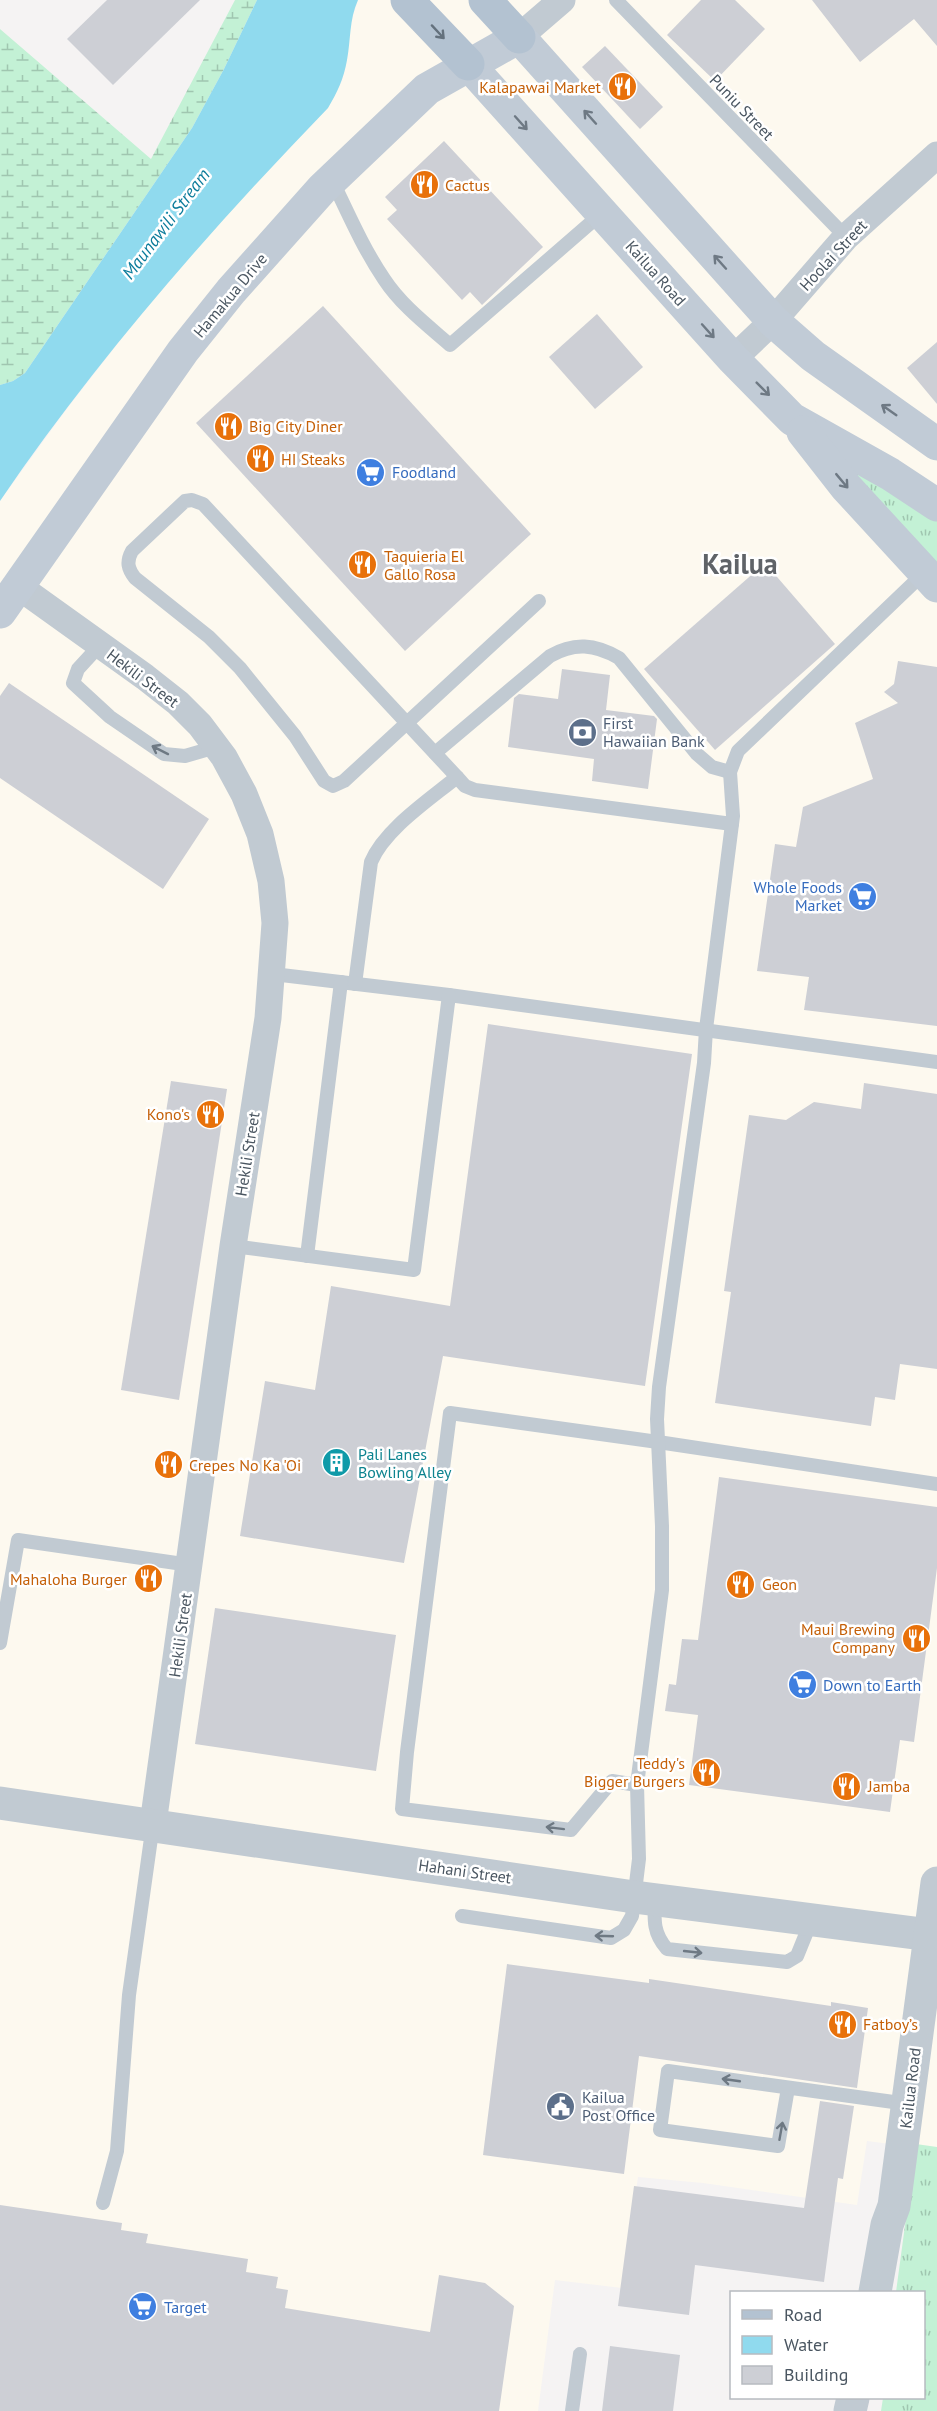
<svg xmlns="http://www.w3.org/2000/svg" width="937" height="2411" font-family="'PT Sans',sans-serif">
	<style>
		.commercial { fill: #fdf9ef }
		.grass { fill: url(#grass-tufts) }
		.wetland { fill: url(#wetland-marsh) }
		.water { fill: #90daee }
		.building { fill: #cdcfd5 }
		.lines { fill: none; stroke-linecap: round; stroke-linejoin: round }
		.service { stroke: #c1cad2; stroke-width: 14 }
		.minor { stroke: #c1cad2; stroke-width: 27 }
		.tertiary { stroke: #c1cad2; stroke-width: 33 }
		.secondary { stroke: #c1cbd6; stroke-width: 33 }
		.primary { stroke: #b3c2d1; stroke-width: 33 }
		.oneway { stroke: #64717d }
		.oneway2 { stroke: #6e7984 }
		.oneway3 { stroke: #6e7983 }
		.labels { text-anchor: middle; stroke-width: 5; stroke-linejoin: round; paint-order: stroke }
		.food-label { font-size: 16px; fill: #c56008; stroke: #fff; text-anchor: start }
		.street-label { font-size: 16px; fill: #4a5661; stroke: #fff }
		.shop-label { font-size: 16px; fill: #366cbe; stroke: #fff; text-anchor: start }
		.service-label { font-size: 16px; fill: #4e5e75; stroke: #fff; text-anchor: start }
		.culture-label { font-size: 16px; fill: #0d838f; stroke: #fff; text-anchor: start }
		.water-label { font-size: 18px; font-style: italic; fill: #0c7c9b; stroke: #fff }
		.town-label { font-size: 28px; font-weight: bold; fill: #5f6368; stroke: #fff }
	</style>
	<defs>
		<pattern id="grass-tufts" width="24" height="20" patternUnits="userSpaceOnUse" patternTransform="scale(1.5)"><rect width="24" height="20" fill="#c3f1d5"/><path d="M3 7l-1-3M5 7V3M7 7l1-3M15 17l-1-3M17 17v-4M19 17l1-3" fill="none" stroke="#a0c6b0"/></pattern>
		<pattern id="wetland-marsh" width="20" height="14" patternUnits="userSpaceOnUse" patternTransform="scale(1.5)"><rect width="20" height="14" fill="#c3f1d5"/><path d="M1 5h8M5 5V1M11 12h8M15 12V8" fill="none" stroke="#a0c6b0"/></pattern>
	</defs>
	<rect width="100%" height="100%" fill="#f5f3f3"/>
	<path class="commercial" d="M358,0h579v2150l-70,-9 -10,64 -154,-22 -65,-6 -16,111 -67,-8 -17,131h-538v-1910l66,-91 60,-77 63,-75 68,-76 71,-74 14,-27 5,-21 4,-38z"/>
	<g class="grass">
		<path d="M792,419l145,86v81z"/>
		<path d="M916,2144l21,3v264h-56l2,-13h41v-106h-28z"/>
	</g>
	<path class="wetland" d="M235,0h22l-33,69 -32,59 -167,245 -12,8 -13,4v-356l151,130z"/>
	<path class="water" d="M257,0h101c-9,20 -7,39 -11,60 -3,18 -10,33 -19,48 -119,123 -232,252 -328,393v-116l13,-4 12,-8 167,-245 32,-59z"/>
	<g class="building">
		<path d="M107,0h93l-87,85 -46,-46z"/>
		<path d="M701,0h34l30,29 -50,52 -48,-46z"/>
		<path d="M812,0h125v46l-23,-27 -54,43z"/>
		<path d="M605,46l58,61 -23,22 -58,-62z"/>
		<path d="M444,141l99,106 -61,58 -12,-13 -8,8 -75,-81 10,-9 -12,-13z"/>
		<path d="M323,306l208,228 -126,117 -209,-228z"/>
		<path d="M597,314l46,53 -48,42 -46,-52z"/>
		<path d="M937,342v62l-30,-36z"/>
		<path d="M765,563l70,81 -120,106 -71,-81z"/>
		<path d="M898,661l39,6v359l-133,-16 5,-33 -52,-6 18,-127 21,3 7,-40 70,-28 -18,-56 43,-20 -14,-11 10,-8z"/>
		<path d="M562,669l48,6 -4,35 48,6 3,3 -9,70 -56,-8 2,-22 -86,-12 6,-49 5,-4 39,5z"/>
		<path d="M9,683l200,136 -46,70 -163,-111v-82z"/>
		<path d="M488,1024l204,30 -47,332 -202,-30 -39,207 -164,-27 25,-155 50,9 16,-104 119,20z"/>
		<path d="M171,1081l56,8 -48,311 -58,-10z"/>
		<path d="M864,1083l73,11v275l-37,-5 -5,36 -20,-3 -4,29 -156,-23 16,-111 -7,-1 25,-176 37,5 28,-18 47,7z"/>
		<path d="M719,1477l218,30v61l-23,174 -14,-2 -10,72 -201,-27 9,-70 -33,-4 4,-27 7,1 6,-46 16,1z"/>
		<path d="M215,1608l181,27 -20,136 -181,-27z"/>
		<path d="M507,1964l142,19v-4l182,27v-4l37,6 -11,80 -218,-32 -15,118 -141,-19z"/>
		<path d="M820,2101l34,5 -11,73 -5,-1 -14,104 -129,-17 -6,50 -71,-9 16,-120 170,22z"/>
		<path d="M0,2205l122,18 -1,7 27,4 -2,9 102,16 -2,13 32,5 -2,11 12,2 -3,18 145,24 9,-57 46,8 29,23 -15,105h-499z"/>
		<path d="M610,2346l70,9 -7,56h-71z"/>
	</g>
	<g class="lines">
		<g class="service">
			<path d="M616,0l230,237"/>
			<path d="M332,180c16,33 31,68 52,99 17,26 43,46 66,66l152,-132"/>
			<path d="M100,645l-22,24 -5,14 37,34 54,37 21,2 31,-9"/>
			<path d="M435,753l115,-97c24,-14 45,-12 69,2l78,96 15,13 18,5"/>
			<path d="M457,777l8,9 10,4 257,34"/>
			<path d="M273,974l176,21 488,67"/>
			<path d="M355,984l16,-122c14,-33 58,-62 86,-85l-254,-273 -11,-4 -7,1 -53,50c-6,11 -4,18 3,27l74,59 31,31 55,68 29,45 9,5 11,-5 195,-180"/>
			<path d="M233,1246l181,24 35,-275"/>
			<path d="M307,1256l34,-274"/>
			<path d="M0,1643l18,-103 172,25"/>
			<path d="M637,1785l-25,-4 -41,49 -169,-21 5,-57 43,-339 208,29 279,42"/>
			<path d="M655,1899c-1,21 -2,34 12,50l120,13 10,-6 15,-37"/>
			<path d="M462,1916l149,22 13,-8 8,-14 7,-57 -2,-74 25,-195v-64l-5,-107 2,-32 45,-324 2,-34 27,-213 -3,-44 8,-21 187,-179"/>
			<path d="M788,2088l-10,58 -118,-16 8,-59 240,33"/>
			<path d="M103,2203l14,-52 12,-156 24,-171"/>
			<path d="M572,2411l8,-57"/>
		</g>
		<g class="minor">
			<path d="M519,37l43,-37"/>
			<path d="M733,359l40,-38 73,-84 91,-82"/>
			<path d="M18,586l127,91 33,26 22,22 24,32 20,37 16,40 11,47 4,42 -7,95 -35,228 -80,578"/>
		</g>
		<g class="tertiary">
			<path d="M0,1803l634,94 296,38"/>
			<path d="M875,2292l12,-67 7,-19 43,-323"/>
			<path d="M850,2411l3,-13"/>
		</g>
		<g class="secondary">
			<path d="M468,64l265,295 59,60 98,55 47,31"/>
			<path d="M803,432l43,55 91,99"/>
			<path d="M0,612l183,-261 48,-60 91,-102 105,-100 92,-52 254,284 40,35 124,88"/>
		</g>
		<g class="primary">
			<path d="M407,0l61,64"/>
			<path d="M485,0l34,37"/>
		</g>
	</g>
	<defs><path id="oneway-shaft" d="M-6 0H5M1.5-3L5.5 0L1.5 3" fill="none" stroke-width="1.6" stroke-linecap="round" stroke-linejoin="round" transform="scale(1.5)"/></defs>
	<use class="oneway" href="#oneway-shaft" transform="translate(438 32) rotate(47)"/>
	<g class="oneway2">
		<use href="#oneway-shaft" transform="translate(590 117) rotate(-132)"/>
		<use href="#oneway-shaft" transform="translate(521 123) rotate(48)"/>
		<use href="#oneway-shaft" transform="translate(720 262) rotate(-132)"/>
		<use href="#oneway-shaft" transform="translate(708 331) rotate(48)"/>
		<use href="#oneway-shaft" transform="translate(763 389) rotate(45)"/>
		<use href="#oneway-shaft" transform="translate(889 410) rotate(-145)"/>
		<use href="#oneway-shaft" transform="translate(842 481) rotate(50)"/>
	</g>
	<g class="oneway3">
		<use href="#oneway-shaft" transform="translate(160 750) rotate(-153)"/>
		<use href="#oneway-shaft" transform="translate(555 1828) rotate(-173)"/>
		<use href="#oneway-shaft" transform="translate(604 1936) rotate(-178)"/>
		<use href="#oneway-shaft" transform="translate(693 1952) rotate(6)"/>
		<use href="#oneway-shaft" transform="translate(731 2080) rotate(-172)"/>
		<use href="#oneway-shaft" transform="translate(781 2131) rotate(-80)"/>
	</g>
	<defs>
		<symbol id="restaurant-disc" viewBox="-11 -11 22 22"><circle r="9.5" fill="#e8710a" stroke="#fff"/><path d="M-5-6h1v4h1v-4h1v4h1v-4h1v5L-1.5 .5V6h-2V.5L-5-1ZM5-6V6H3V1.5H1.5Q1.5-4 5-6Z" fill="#fff"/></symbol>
		<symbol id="supermarket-disc" viewBox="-11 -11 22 22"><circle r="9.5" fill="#3f7fe0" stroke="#fff"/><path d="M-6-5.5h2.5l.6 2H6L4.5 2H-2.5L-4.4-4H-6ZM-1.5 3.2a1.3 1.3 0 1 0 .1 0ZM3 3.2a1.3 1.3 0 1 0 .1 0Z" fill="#fff"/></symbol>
		<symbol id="bank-disc" viewBox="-11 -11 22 22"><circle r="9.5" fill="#5c6f8a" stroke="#fff"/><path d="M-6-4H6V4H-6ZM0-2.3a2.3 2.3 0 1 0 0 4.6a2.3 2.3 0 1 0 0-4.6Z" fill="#fff"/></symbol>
		<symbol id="building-disc" viewBox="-11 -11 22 22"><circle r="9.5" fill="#0f9aa8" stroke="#fff"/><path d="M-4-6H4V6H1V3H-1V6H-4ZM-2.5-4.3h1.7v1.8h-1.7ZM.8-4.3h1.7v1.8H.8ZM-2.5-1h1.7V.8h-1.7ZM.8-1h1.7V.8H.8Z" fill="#fff"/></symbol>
		<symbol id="civic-disc" viewBox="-11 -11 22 22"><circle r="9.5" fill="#5c6f8a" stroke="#fff"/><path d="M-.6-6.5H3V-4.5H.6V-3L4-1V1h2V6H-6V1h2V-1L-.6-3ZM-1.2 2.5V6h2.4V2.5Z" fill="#fff"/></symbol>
	</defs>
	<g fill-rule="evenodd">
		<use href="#restaurant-disc" x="606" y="70" width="33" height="33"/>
		<use href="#restaurant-disc" x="408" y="168" width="33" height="33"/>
		<use href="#restaurant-disc" x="212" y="410" width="33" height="33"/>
		<use href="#restaurant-disc" x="244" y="442" width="33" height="33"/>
		<use href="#supermarket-disc" x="354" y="456" width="33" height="33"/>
		<use href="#restaurant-disc" x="346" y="548" width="33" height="33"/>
		<use href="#bank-disc" x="566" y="716" width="33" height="33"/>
		<use href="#supermarket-disc" x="846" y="880" width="33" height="33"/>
		<use href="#restaurant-disc" x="194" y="1098" width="33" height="33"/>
		<use href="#building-disc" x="320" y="1446" width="33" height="33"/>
		<use href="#restaurant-disc" x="152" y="1448" width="33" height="33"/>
		<use href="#restaurant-disc" x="132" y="1562" width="33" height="33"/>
		<use href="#restaurant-disc" x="724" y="1568" width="33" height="33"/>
		<use href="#restaurant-disc" x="900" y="1622" width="33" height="33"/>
		<use href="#supermarket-disc" x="786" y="1668" width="33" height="33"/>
		<use href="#restaurant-disc" x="690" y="1756" width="33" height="33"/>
		<use href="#restaurant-disc" x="830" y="1770" width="33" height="33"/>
		<use href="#restaurant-disc" x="826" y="2008" width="33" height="33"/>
		<use href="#civic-disc" x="544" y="2090" width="33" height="33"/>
		<use href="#supermarket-disc" x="126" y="2290" width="33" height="33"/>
	</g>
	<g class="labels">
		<g class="food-label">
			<text x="601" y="93" text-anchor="end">Kalapawai Market</text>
			<text x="445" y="191">Cactus</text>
			<text x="249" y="432">Big City Diner</text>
			<text x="281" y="465">HI Steaks</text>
			<text x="384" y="562">Taquieria El<tspan x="384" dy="18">Gallo Rosa</tspan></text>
			<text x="190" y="1120" text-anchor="end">Kono's</text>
			<text x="189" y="1471">Crepes No Ka 'Oi</text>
			<text x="127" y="1585" text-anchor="end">Mahaloha Burger</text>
			<text x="762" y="1590">Geon</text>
			<text x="895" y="1635" text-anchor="end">Maui Brewing<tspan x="895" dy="18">Company</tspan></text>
			<text x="685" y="1769" text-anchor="end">Teddy's<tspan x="685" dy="18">Bigger Burgers</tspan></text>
			<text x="868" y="1792">Jamba</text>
			<text x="863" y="2030">Fatboy’s</text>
		</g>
		<g class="street-label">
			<text transform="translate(742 107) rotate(46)" y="6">Puniu Street</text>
			<text transform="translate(833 255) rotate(-47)" y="6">Hoolai Street</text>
			<text transform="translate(656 273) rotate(48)" y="6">Kailua Road</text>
			<text transform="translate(230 295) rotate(-50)" y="6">Hamakua Drive</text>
			<text transform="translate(143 678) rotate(37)" y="6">Hekili Street</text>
			<text transform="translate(247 1154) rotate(-81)" y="6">Hekili Street</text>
			<text transform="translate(180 1635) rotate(-82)" y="6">Hekili Street</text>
			<text transform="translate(465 1871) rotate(8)" y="6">Hahani Street</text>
			<text transform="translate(910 2088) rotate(-83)" y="6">Kailua Road</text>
		</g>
		<g class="shop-label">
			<text x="392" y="478">Foodland</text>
			<text x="842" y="893" text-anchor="end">Whole Foods<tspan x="842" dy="18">Market</tspan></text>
			<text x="823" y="1691">Down to Earth</text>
			<text x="164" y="2313">Target</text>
		</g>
		<g class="service-label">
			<text x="603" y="729">First<tspan x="603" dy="18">Hawaiian Bank</tspan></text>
			<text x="582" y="2103">Kailua<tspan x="582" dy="18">Post Office</tspan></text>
		</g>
		<g class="culture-label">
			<text x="358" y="1460">Pali Lanes<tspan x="358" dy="18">Bowling Alley</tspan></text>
		</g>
		<g class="water-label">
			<text transform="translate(166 224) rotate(-53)" y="6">Maunawili Stream</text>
		</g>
		<g class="town-label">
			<text x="740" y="574">Kailua</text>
		</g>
	</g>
	<rect x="730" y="2291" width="195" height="108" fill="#ffffff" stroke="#b7bbc0" stroke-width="1.5"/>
	<rect x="742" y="2310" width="30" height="9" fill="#b3c2d1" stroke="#b7bbc0" stroke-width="1.5"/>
	<text x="784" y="2321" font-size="18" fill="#4a5661">Road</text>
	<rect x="742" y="2336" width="30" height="18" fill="#90daee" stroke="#b7bbc0" stroke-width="1.5"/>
	<text x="784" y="2351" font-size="18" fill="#4a5661">Water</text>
	<rect x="742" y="2366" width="30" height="18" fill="#cdcfd5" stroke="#b7bbc0" stroke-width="1.5"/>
	<text x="784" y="2381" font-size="18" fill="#4a5661">Building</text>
</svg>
